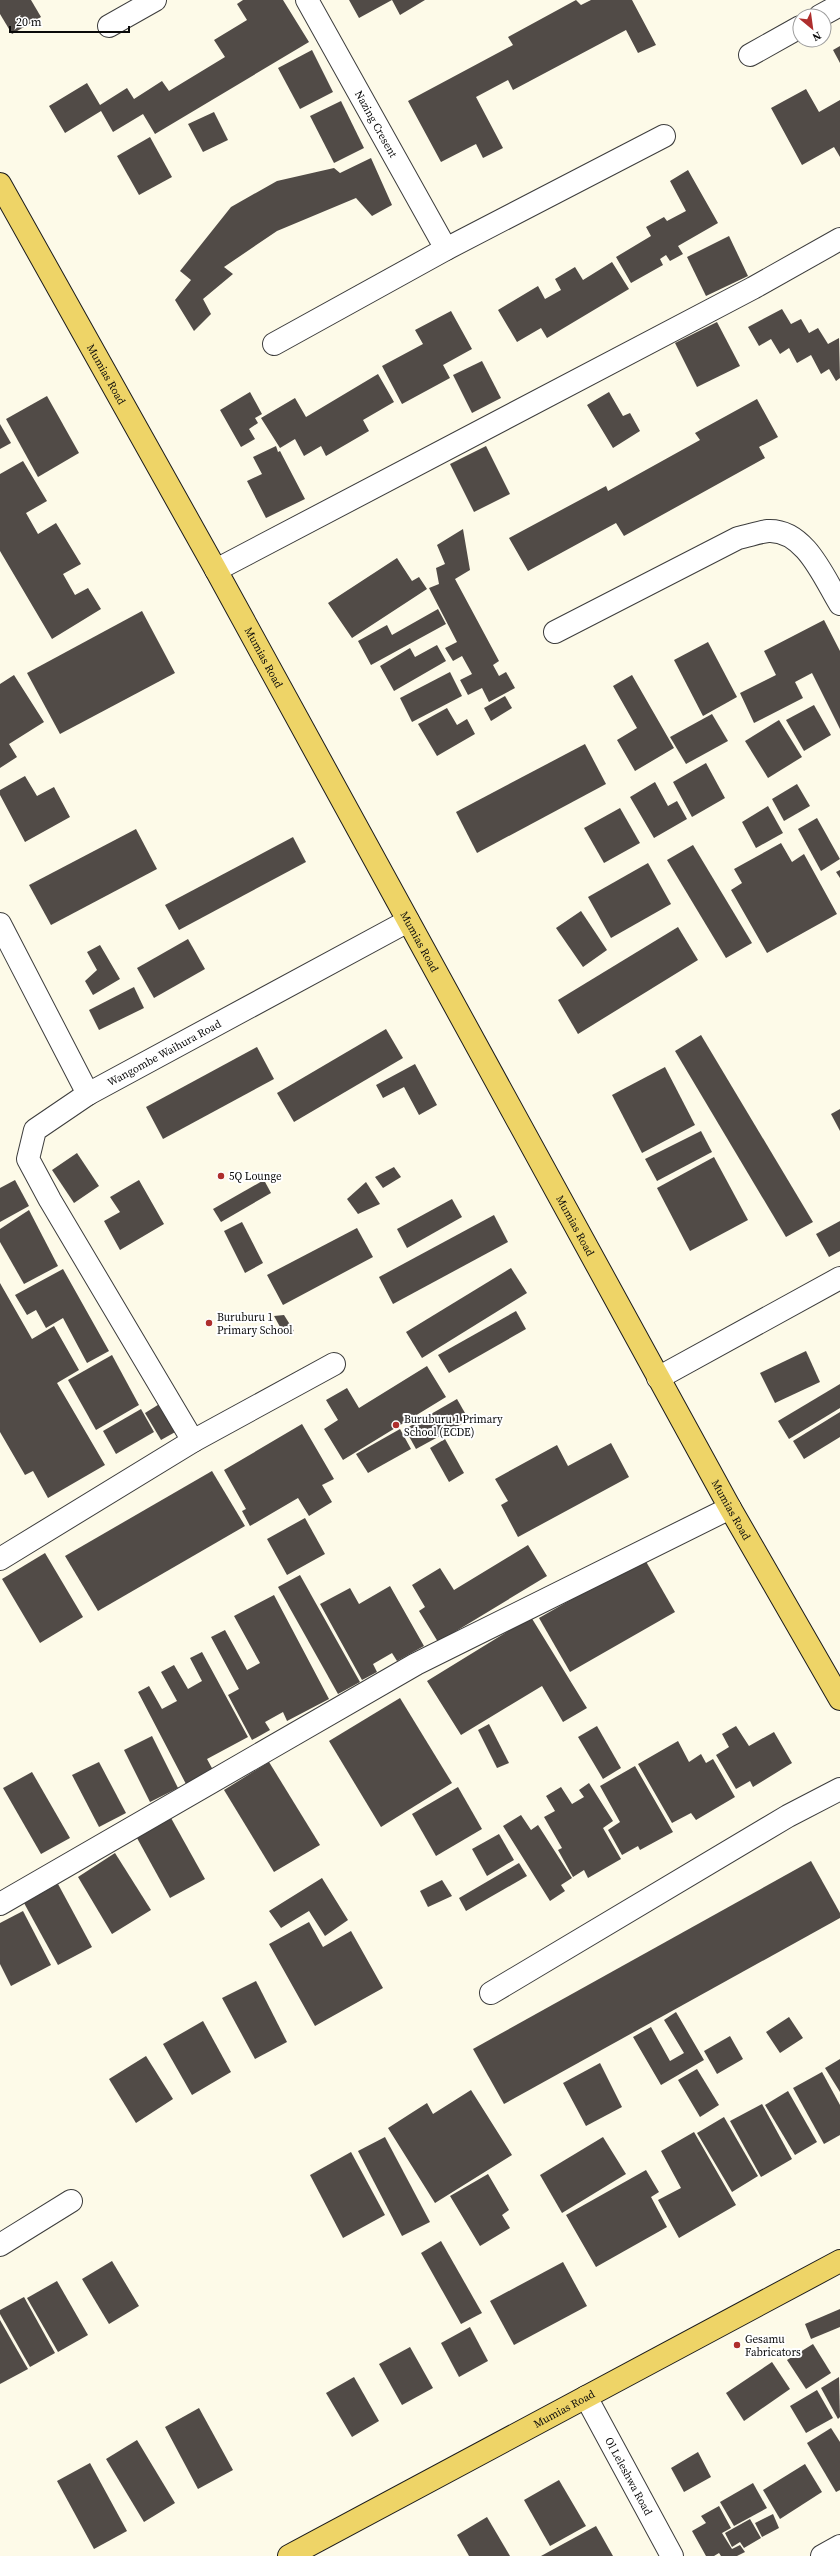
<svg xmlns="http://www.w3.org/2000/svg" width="840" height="2556" font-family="'Source Serif 4',serif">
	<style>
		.building { fill: #514b47 }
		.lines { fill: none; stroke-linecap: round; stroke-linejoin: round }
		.minor-casing { stroke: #3d3d3d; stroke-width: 24 }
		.major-casing { stroke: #1b1b1b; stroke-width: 24 }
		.minor { stroke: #fff; stroke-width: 22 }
		.major { stroke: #eed467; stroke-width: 22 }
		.poi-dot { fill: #ae2e2d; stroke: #fff; stroke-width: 1.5 }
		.labels { text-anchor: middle; stroke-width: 4; stroke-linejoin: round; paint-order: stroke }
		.street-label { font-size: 11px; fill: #0a0a0a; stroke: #fff }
		.poi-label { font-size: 11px; fill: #0a0a0a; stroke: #fff; text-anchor: start }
	</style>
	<rect width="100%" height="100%" fill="#fdfae8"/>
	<g class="building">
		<path d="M0,0h31l10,17 -29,17 -12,-20z"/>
		<path d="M243,0h40l26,42 -154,92 -12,-20 -30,18 -12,-21 -36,22 -16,-27 38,-23 13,22 27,-17 7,11 28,-18 7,10 56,-34 -11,-17 33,-20 -10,-16z"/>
		<path d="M349,0h76l-25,15 -8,-15 -33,18z"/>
		<path d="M576,0l5,5 10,-5h41l24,45 -18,8 -12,-23 -113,60 -5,-10 -32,17 27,51 -20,10 -7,-14 -35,18 -33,-61 105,-56 -5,-8z"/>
		<path d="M840,46v17l-7,-13z"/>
		<path d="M312,50l21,42 -33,17 -22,-41z"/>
		<path d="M806,89l13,23 21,-12v57l-6,-10 -32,18 -31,-57z"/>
		<path d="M341,101l23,47 -30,15 -24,-47z"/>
		<path d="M214,112l14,28 -25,12 -15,-28z"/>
		<path d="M150,137l22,40 -33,18 -22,-39z"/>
		<path d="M371,158l21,47 -20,11 -16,-18 -79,33 -53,36 9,7 -30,25 8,15 -17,17 -19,-31 16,-20 -11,-9 51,-64 46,-26 57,-13 6,5z"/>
		<path d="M688,170l30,53 -40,23 5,8 -13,7 -4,-6 -6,4 3,6 -32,18 -15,-26 35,-21 -5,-9 18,-10 3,4 19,-10 -16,-30z"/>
		<path d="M729,236l19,40 -42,20 -19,-39z"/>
		<path d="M612,262l17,27 -82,49 -6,-10 -24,14 -19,-32 40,-24 7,13 16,-9 -6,-11 20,-12 8,13z"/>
		<path d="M782,309l9,15 10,-5 8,14 9,-5 10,16 11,-6 1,40 -4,3 -7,-12 -8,5 -10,-19 -14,8 -8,-15 -9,6 -9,-15 -12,7 -11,-19z"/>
		<path d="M451,311l21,38 -29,16 7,13 -48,26 -20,-38 41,-22 -8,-14z"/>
		<path d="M717,322l23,44 -43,21 -22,-44z"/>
		<path d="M482,361l19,37 -29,15 -19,-38z"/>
		<path d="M378,374l16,28 -31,18 6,11 -43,25 -5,-10 -17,10 -9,-17 -15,9 -19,-30 34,-20 11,19z"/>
		<path d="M250,392l12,22 -7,4 3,5 -9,6 6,10 -14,8 -21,-37z"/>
		<path d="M609,392l14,24 7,-3 10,18 -27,17 -26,-43z"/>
		<path d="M47,396l32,57 -41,24 -32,-58z"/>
		<path d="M757,399l21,38 -19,10 6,11 -141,78 -8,-13 -88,48 -19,-33 97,-52 2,5 92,-51 -5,-7z"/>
		<path d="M0,424l11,19 -11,6z"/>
		<path d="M276,446l2,6 2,-1 25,48 -39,19 -19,-37 15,-7 -9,-17z"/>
		<path d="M486,446l24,48 -36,18 -24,-48z"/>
		<path d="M23,461l24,40 -21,12 12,21 18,-11 25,41 -18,10 12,21 13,-7 13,21 -49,30 -52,-88v-77z"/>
		<path d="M463,529l7,41 -15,9 44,82 -6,4 6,11 7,-4 9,16 -26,14 -7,-14 -14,7 -8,-15 12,-6 -10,-18 -9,5 -8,-13 12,-6 -28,-54 10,-4 -3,-16 9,-4 -8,-19z"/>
		<path d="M397,558l15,23 7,-4 8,12 -75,49 -24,-35z"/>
		<path d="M438,609l8,15 -75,41 -13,-24 29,-16 5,10z"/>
		<path d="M142,611l33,62 -115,61 -33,-61z"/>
		<path d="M824,620l16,31v78l-28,-56 -17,9 8,16 -49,25 -14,-30 36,-18 -12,-24z"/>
		<path d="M708,642l29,55 -34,19 -29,-56z"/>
		<path d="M437,645l9,16 -52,30 -14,-25 30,-18 5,9z"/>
		<path d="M450,672l12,24 -50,26 -12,-24z"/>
		<path d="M14,675l30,47 -35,22 8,13 -17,11v-84z"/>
		<path d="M632,675l42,73 -39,23 -18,-31 20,-12 -24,-42z"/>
		<path d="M505,696l7,12 -21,13 -7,-13z"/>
		<path d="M814,705l17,30 -27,16 -18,-31z"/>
		<path d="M447,708l10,17 10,-6 8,15 -38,22 -19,-32z"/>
		<path d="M712,714l16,27 -42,23 -16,-27z"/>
		<path d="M779,720l23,37 -34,21 -23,-37z"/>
		<path d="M585,744l21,40 -129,69 -21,-41z"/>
		<path d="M706,763l19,35 -33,19 -19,-35z"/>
		<path d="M25,776l12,20 17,-9 16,30 -45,25 -25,-47v-5z"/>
		<path d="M655,782l13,24 9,-5 10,18 -33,19 -24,-41z"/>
		<path d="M797,784l13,22 -26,15 -12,-22z"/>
		<path d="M768,806l15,27 -27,15 -14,-26z"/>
		<path d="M620,808l20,35 -36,20 -20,-35z"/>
		<path d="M817,818l23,41 -19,12 -23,-42z"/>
		<path d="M136,829l21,40 -106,56 -22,-40z"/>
		<path d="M293,837l13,25 -127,68 -14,-25z"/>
		<path d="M781,843l11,19 12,-8 33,60 -70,39 -36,-63 11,-7 -8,-14z"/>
		<path d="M693,845l59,98 -26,15 -59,-98z"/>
		<path d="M648,863l23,41 -60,34 -23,-41z"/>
		<path d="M840,870v8l-4,-6z"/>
		<path d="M581,911l26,39 -24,17 -27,-39z"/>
		<path d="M678,927l20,33 -120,74 -20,-34z"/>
		<path d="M188,939l17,30 -51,29 -17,-30z"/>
		<path d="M100,945l20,34 -27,16 -8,-14 12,-11 -10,-18z"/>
		<path d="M134,987l10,21 -45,22 -10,-20z"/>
		<path d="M386,1029l17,29 -109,64 -17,-29z"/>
		<path d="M701,1035l112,187 -27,15 -111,-186z"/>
		<path d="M257,1047l17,32 -111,60 -17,-32z"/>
		<path d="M415,1064l22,41 -18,10 -15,-28 -21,11 -7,-13z"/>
		<path d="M665,1067l30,58 -53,28 -30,-58z"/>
		<path d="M840,1109v22l-9,-17z"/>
		<path d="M701,1131l11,21 -55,29 -12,-22z"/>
		<path d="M77,1153l22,33 -25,17 -22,-33z"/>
		<path d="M714,1157l34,63 -58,31 -33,-63z"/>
		<path d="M394,1167l7,10 -18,11 -8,-11z"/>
		<path d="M15,1180l14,26 -29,16v-34z"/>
		<path d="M139,1180l25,44 -44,26 -16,-29 16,-9 -10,-15z"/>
		<path d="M264,1180l7,13 -50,29 -8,-13z"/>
		<path d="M366,1182l14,22 -22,10 -11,-15z"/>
		<path d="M452,1199l10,18 -55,31 -10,-19z"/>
		<path d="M29,1210l29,56 -34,18 -24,-42v-13z"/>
		<path d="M494,1215l14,27 -115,62 -14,-27z"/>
		<path d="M840,1221v30l-11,6 -13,-23z"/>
		<path d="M242,1222l21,41 -18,10 -21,-42z"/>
		<path d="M357,1228l16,29 -90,48 -16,-30z"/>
		<path d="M511,1268l16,25 -105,65 -16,-26z"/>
		<path d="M63,1269l46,82 -22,12 -24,-45 -17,10 -10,-18 -9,5 -12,-20z"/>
		<path d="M0,1283l32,56 22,-13 25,44 -22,13 48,82 -57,33 -15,-27 -8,4 -25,-43z"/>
		<path d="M516,1311l10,18 -77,44 -11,-18z"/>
		<path d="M284,1315l10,16 -10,3 -10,-18z"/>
		<path d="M806,1351l14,31 -45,21 -15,-30z"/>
		<path d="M112,1355l27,50 -43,25 -28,-50z"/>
		<path d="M427,1366l19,31 -103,63 -19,-31 14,-9 -12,-20 21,-12 12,20z"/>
		<path d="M840,1384v24l-51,31 -11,-18z"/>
		<path d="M457,1399l12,21 -53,29 -11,-20z"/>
		<path d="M161,1403l16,28 -16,9 -16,-27z"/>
		<path d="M141,1409l13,23 -38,22 -13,-23z"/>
		<path d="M840,1412v25l-36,22 -11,-18z"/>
		<path d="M302,1424l32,55 -12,6 10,17 -23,14 -11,-18 -48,28 -8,-15 4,-2 -22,-39z"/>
		<path d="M400,1429l11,20 -43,24 -12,-19z"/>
		<path d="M445,1439l19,34 -15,9 -19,-34z"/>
		<path d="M611,1443l18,34 -111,60 -17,-32 7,-4 -13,-22 62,-34 11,21z"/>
		<path d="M212,1471l33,55 -147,85 -33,-55z"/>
		<path d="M305,1518l20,36 -38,21 -20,-36z"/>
		<path d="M528,1545l19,31 -109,66 -19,-31 6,-4 -13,-22 28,-17 14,22z"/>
		<path d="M45,1553l38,64 -43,26 -38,-64z"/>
		<path d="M644,1558l31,54 -105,60 -31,-54z"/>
		<path d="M300,1575l60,107 -22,12 -60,-107z"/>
		<path d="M390,1586l34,60 -27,15 -5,-8 -19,11 4,8 -15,8 -42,-76 30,-16 9,16z"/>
		<path d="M274,1595l55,104 -42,22 -4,-9 -18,10 5,8 -18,10 -24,-45 11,-6 -28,-52 14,-7 22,40 13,-7 -26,-47z"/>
		<path d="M531,1617l56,91 -24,14 -21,-36 -81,49 -34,-54z"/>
		<path d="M202,1652l46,85 -41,22 6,11 -27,14 -48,-92 11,-6 13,23 15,-8 -16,-29 13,-7 14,24 14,-8 -12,-23z"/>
		<path d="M400,1698l52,85 -71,44 -52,-86z"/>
		<path d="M489,1724l20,39 -12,5 -19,-38z"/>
		<path d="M597,1726l24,42 -18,11 -25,-42z"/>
		<path d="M736,1726l13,20 25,-14 18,31 -39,24 -3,-6 -14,8 -20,-34 13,-8 -7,-13z"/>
		<path d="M152,1736l26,52 -28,14 -26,-52z"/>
		<path d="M678,1741l11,21 12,-8 5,9 7,-4 22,38 -39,23 -5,-7 -19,10 -34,-59z"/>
		<path d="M99,1762l27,51 -27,14 -27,-52z"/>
		<path d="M269,1762l51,83 -46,27 -50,-82z"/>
		<path d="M635,1766l38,66 -33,18 -2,-4 -16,9 -14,-25 12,-8 -20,-36z"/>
		<path d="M32,1772l38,66 -29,16 -38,-66z"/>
		<path d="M589,1783l24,38 -10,7 18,31 -33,19 -4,-8 -11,7 -15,-27 4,-2 -18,-31 11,-6 -9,-15 15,-9 11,17 12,-7 -5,-7z"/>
		<path d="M458,1787l24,42 -46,27 -24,-42z"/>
		<path d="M521,1815l10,15 7,-5 34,53 -11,7 4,6 -15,10 -47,-75z"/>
		<path d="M171,1818l34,61 -35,19 -33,-60z"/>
		<path d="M499,1834l15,26 -27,16 -15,-27z"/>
		<path d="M115,1853l36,57 -39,24 -34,-57z"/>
		<path d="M811,1861l29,52v5l-336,186 -31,-55z"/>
		<path d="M519,1863l8,13 -61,35 -7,-13z"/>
		<path d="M322,1878l26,42 -23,16 -16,-25 -28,17 -12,-17z"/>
		<path d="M442,1880l10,16 -24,11 -8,-16z"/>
		<path d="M58,1884l34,63 -34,18 -34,-62z"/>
		<path d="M23,1911l28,54 -40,21 -11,-22v-41z"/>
		<path d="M309,1922l14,25 28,-16 32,57 -68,38 -46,-82z"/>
		<path d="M256,1981l31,61 -32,17 -33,-61z"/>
		<path d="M676,2012l28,48 -43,25 -28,-48 18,-10 19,34 14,-8 -20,-33z"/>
		<path d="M789,2017l14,21 -23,15 -14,-21z"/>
		<path d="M203,2021l28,51 -39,23 -29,-51z"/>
		<path d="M730,2036l13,23 -26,15 -13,-23z"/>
		<path d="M146,2056l27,43 -37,24 -27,-44z"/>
		<path d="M840,2059v33l-15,-24z"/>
		<path d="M600,2063l22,44 -36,19 -23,-43z"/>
		<path d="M697,2069l22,36 -19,12 -22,-37z"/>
		<path d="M822,2072l18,33v30l-16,9 -31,-56z"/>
		<path d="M471,2090l41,65 -77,48 -47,-75 39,-25 6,11z"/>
		<path d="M788,2091l29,51 -22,13 -30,-50z"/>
		<path d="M762,2104l30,55 -31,18 -31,-56z"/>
		<path d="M724,2117l34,59 -26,16 -35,-59z"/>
		<path d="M694,2132l42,73 -57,33 -21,-38 23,-12 -20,-37z"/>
		<path d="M385,2137l45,85 -28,14 -44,-85z"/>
		<path d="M603,2137l23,37 -64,39 -22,-38z"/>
		<path d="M351,2152l34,63 -42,23 -33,-63z"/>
		<path d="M646,2170l13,22 -8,5 16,30 -71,40 -30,-52z"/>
		<path d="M488,2174l21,36 -7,5 8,13 -30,18 -30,-50z"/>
		<path d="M441,2241l41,72 -21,11 -40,-71z"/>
		<path d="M112,2261l27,45 -30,18 -27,-45z"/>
		<path d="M563,2262l24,44 -73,39 -24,-44z"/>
		<path d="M57,2281l31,54 -30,17 -31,-54z"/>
		<path d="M24,2297l31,56 -25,14 -30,-53v-4z"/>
		<path d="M840,2309v18l-29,12 -6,-15z"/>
		<path d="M0,2320l28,49 -28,15z"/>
		<path d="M470,2327l18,34 -29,16 -18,-34z"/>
		<path d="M813,2344l18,29 -25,16 -19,-29z"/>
		<path d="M410,2347l23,41 -31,17 -23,-41z"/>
		<path d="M772,2362l18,27 -46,32 -18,-28z"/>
		<path d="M354,2377l25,44 -27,16 -26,-44z"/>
		<path d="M839,2377l1,40 -2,2 -17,-31z"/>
		<path d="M817,2390l16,28 -27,15 -16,-27z"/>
		<path d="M199,2408l34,62 -35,19 -33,-62z"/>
		<path d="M831,2428l9,14v48l-4,2 -29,-49z"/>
		<path d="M137,2440l38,63 -31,19 -38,-63z"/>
		<path d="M698,2452l13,25 -27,15 -13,-24z"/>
		<path d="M90,2463l37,68 -33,18 -37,-68z"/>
		<path d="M805,2464l17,28 -42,27 -17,-29z"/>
		<path d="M559,2480l27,46 -36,20 -26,-46z"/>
		<path d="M753,2483l14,25 -33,18 -14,-24z"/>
		<path d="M719,2506l12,22 -9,5 10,16 8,-4 5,7 -8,4h-16l-2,-3 -5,3h-8l-14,-25 14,-8 -5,-7z"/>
		<path d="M773,2514l6,14 -17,9 -7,-14z"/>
		<path d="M487,2517l23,39h-41l-12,-21z"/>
		<path d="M750,2519l11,19 -17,10 -4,-6 -8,5 -7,-14z"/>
		<path d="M596,2526l17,30h-72z"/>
	</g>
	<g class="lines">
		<defs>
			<g id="minor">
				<path id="s1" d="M307,0l139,249"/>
				<path d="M820,16l20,-11"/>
				<path d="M109,26l46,-26"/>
				<path d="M750,55l50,-28"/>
				<path d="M274,344l172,-95 218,-113"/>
				<path d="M216,570l537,-282 87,-49"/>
				<path d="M555,632l183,-94c10,-2 21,-6 30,-7 37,-2 56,47 72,73"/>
				<path id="s2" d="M0,924l88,170 320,-173"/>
				<path d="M88,1094l-53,36 -7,29 22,41 143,241"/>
				<path d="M658,1378l182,-100"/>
				<path d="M0,1559l193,-118 141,-77"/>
				<path d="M0,1904l416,-240 314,-156"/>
				<path d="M491,1993l297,-177 52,-27"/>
				<path d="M0,2245l71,-44"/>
				<path id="s3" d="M586,2397l86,159"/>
				<path d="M822,2556l18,-10"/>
			</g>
			<g id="major">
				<path id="s4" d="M0,184l216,386 514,938 110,191"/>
				<path id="s5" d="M289,2556l551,-295"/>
			</g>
		</defs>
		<use href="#minor" class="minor-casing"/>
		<use href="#major" class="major-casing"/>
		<use href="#minor" class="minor"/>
		<use href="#major" class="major"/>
	</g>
	<g class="poi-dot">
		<circle cx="221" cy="1176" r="4"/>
		<circle cx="209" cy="1323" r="4"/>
		<circle cx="396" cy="1425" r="4"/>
		<circle cx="737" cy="2345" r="4"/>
	</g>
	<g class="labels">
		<g class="street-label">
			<text dy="4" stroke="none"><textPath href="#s1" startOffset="142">Nazing Cresent</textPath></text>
			<text dy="4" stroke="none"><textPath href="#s4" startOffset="218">Mumias Road</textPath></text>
			<text dy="4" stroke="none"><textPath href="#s4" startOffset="542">Mumias Road</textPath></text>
			<text dy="4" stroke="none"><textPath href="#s4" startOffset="866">Mumias Road</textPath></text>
			<text dy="4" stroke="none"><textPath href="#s2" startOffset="278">Wangombe Waihura Road</textPath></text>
			<text dy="4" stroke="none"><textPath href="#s4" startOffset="1190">Mumias Road</textPath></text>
			<text dy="4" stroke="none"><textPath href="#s4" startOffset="1514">Mumias Road</textPath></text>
			<text dy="4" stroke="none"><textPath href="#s5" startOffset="312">Mumias Road</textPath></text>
			<text dy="4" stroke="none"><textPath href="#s3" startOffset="90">Ol Leleshwa Road</textPath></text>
		</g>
		<g class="poi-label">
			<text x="229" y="1180">5Q Lounge</text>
			<text x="217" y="1321">Buruburu 1<tspan x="217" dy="13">Primary School</tspan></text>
			<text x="404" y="1423">Buruburu 1 Primary<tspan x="404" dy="13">School (ECDE)</tspan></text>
			<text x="745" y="2343">Gesamu<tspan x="745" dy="13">Fabricators</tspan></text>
		</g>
	</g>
	<g transform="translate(812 28) rotate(151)"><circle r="19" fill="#ffffff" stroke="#9d9d9d"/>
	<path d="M0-3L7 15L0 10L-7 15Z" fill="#ae2e2d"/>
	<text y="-6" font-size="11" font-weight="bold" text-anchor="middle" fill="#0a0a0a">N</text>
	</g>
	<path d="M10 26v6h119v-6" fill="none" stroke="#0a0a0a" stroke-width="2"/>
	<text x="16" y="26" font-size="12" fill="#0a0a0a" stroke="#ffffff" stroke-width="3" paint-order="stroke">20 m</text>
</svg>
